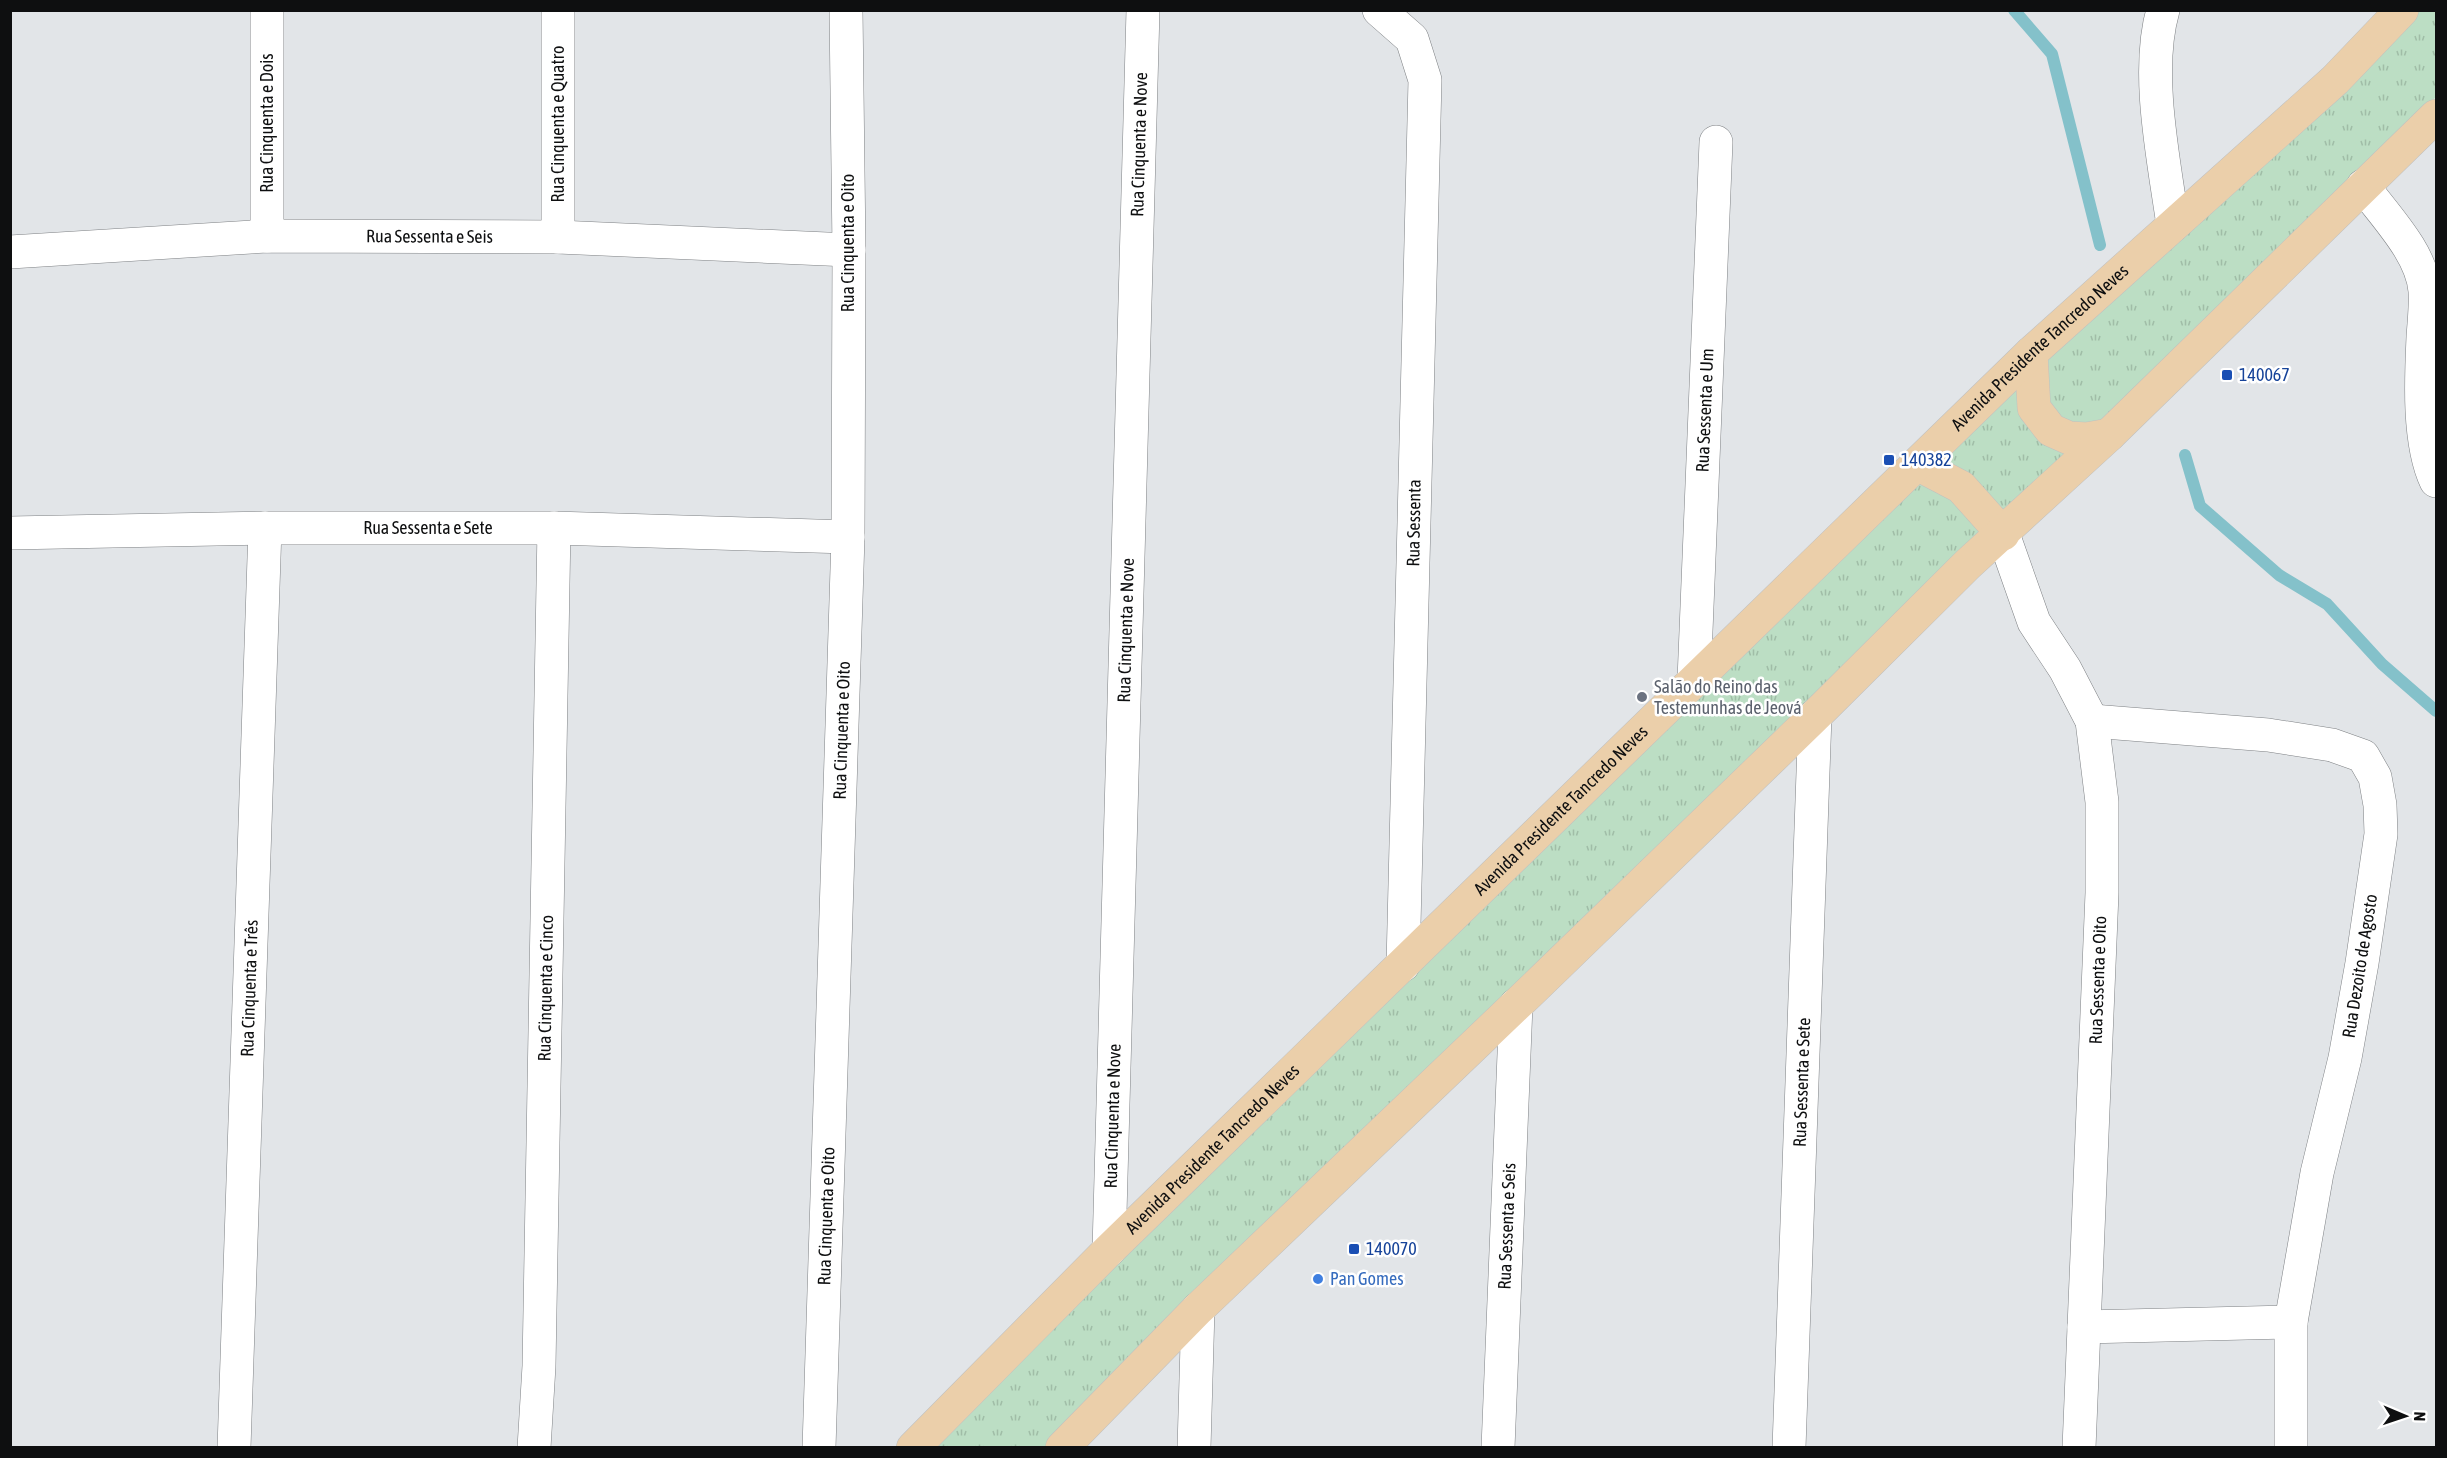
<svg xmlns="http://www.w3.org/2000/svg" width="2447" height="1458" font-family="'Asap Condensed',sans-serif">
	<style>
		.grass { fill: url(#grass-tufts) }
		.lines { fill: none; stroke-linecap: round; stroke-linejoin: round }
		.stream { stroke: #84c1ca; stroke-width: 12 }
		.minor-casing { stroke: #7e8184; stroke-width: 34 }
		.primary-casing { stroke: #c0c1c1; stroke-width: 34 }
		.minor { stroke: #fff; stroke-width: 33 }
		.primary { stroke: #ebcfaa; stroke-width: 33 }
		.transit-dot { fill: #1a4fb4; stroke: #fff; stroke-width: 2 }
		.worship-dot { fill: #6b7280; stroke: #fff; stroke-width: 2 }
		.shop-dot { fill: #3f7fe0; stroke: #fff; stroke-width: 2 }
		.labels { text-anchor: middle; stroke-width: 5; stroke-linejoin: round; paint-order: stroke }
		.street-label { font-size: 18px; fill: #0e0f10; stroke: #fff }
		.transit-label { font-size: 18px; fill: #164399; stroke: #fff; text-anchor: start }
		.worship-label { font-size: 18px; fill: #5b616d; stroke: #fff; text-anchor: start }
		.shop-label { font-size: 18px; fill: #366cbe; stroke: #fff; text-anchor: start }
	</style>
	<defs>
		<pattern id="grass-tufts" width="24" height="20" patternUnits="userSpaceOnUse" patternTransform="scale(1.5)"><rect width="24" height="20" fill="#bcdec4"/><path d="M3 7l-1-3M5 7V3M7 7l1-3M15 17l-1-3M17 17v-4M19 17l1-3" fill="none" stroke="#a0bda7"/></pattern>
	</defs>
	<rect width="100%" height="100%" fill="#e2e5e8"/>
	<path class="grass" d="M2415,11h21v86l-262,256 -570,544 -556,550 -122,1 922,-902z"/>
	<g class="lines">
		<g class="stream">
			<path d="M2014,10l38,44 48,191"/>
			<path d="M2185,455l15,51 79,69 48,29 55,60 54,47"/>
		</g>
		<defs>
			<g id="minor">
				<path d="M267,10v226"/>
				<path d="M1379,10l33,29 13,41 -22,885"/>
				<path d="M2163,10c-18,62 1,151 10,215"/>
				<path d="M2363,186c22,30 59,67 62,105 1,15 -1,31 -2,46 -2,42 -5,106 13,144"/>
				<path d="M558,237v-227"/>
				<path id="s1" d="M10,252l257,-16 291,1 291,13"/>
				<path id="s2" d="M10,533l255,-5h289l294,9"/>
				<path d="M2003,534l31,88 31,47 27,52 10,81v91l-23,555"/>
				<path id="s3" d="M1694,680l22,-538"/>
				<path d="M2092,721l176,14 64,10 31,11 12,21 5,28 1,29 -19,129 -17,95 -28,115 -26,149v126"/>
				<path id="s4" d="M1109,1250l34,-1240"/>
				<path d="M2084,1327l207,-5"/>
				<path id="s5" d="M234,1448l31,-920"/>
				<path id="s6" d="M534,1448l5,-82 15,-838"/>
				<path id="s7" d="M819,1448l29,-911 1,-287 -3,-240"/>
				<path d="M1194,1448l4,-139"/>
				<path id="s8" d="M1498,1448l18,-443"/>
				<path id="s9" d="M1789,1448l26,-732"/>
			</g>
			<g id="primary">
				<path d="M2031,353l3,55 17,22 18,8 18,1 22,-4"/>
				<path d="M1919,465l42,22 42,47"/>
				<path id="s10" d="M913,1448l196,-198 922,-897 304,-273 67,-70"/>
				<path d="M1062,1448l136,-139 334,-319 283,-274 153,-152 141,-129 327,-319"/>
			</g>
		</defs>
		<use href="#minor" class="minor-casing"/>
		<use href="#primary" class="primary-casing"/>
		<use href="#minor" class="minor"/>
		<use href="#primary" class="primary"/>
	</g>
	<g class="transit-dot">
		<rect x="2221" y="369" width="12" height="12" rx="3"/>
		<rect x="1883" y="454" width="12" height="12" rx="3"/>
		<rect x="1348" y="1243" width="12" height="12" rx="3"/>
	</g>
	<circle class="worship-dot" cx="1642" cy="697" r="6"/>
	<circle class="shop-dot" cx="1318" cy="1279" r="6"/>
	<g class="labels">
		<g class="street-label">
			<text transform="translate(267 123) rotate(-90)" y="6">Rua Cinquenta e Dois</text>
			<text transform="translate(558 124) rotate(-90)" y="6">Rua Cinquenta e Quatro</text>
			<text dy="6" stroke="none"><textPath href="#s4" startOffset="1106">Rua Cinquenta e Nove</textPath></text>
			<text dy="6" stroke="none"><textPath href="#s1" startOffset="420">Rua Sessenta e Seis</textPath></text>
			<text transform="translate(848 243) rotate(-90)" y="6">Rua Cinquenta e Oito</text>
			<text dy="6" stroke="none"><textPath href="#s10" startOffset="1575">Avenida Presidente Tancredo Neves</textPath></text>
			<text dy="6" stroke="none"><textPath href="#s3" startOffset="270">Rua Sessenta e Um</textPath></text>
			<text transform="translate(1414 523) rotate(-89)" y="6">Rua Sessenta</text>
			<text dy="6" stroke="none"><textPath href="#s2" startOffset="418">Rua Sessenta e Sete</textPath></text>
			<text dy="6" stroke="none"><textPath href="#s4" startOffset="620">Rua Cinquenta e Nove</textPath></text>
			<text dy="6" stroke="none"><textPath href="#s7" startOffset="718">Rua Cinquenta e Oito</textPath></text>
			<text dy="6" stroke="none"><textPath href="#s10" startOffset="909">Avenida Presidente Tancredo Neves</textPath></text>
			<text transform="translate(2360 966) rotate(-81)" y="6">Rua Dezoito de Agosto</text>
			<text transform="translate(2098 980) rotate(-88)" y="6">Rua Sessenta e Oito</text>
			<text dy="6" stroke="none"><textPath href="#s5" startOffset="460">Rua Cinquenta e Três</textPath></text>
			<text dy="6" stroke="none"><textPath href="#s6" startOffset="460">Rua Cinquenta e Cinco</textPath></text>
			<text dy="6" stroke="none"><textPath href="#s9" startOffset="366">Rua Sessenta e Sete</textPath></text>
			<text dy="6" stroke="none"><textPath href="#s4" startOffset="134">Rua Cinquenta e Nove</textPath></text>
			<text dy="6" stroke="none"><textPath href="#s10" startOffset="423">Avenida Presidente Tancredo Neves</textPath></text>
			<text dy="6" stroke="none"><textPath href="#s7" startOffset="232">Rua Cinquenta e Oito</textPath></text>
			<text dy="6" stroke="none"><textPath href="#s8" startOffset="222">Rua Sessenta e Seis</textPath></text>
		</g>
		<g class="transit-label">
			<text x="2239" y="381">140067</text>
			<text x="1901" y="466">140382</text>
			<text x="1366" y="1255">140070</text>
		</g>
		<g class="worship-label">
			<text x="1654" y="693">Salão do Reino das<tspan x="1654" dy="21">Testemunhas de Jeová</tspan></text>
		</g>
		<g class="shop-label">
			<text x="1330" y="1285">Pan Gomes</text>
		</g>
	</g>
	<rect width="2447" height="1458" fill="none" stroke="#0e0f10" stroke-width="24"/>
	<g transform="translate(2405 1416) rotate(92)" stroke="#ffffff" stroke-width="4.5" paint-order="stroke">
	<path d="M0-4.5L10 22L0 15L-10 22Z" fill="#0e0f10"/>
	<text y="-9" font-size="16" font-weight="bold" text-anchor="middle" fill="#0e0f10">N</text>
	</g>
</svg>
